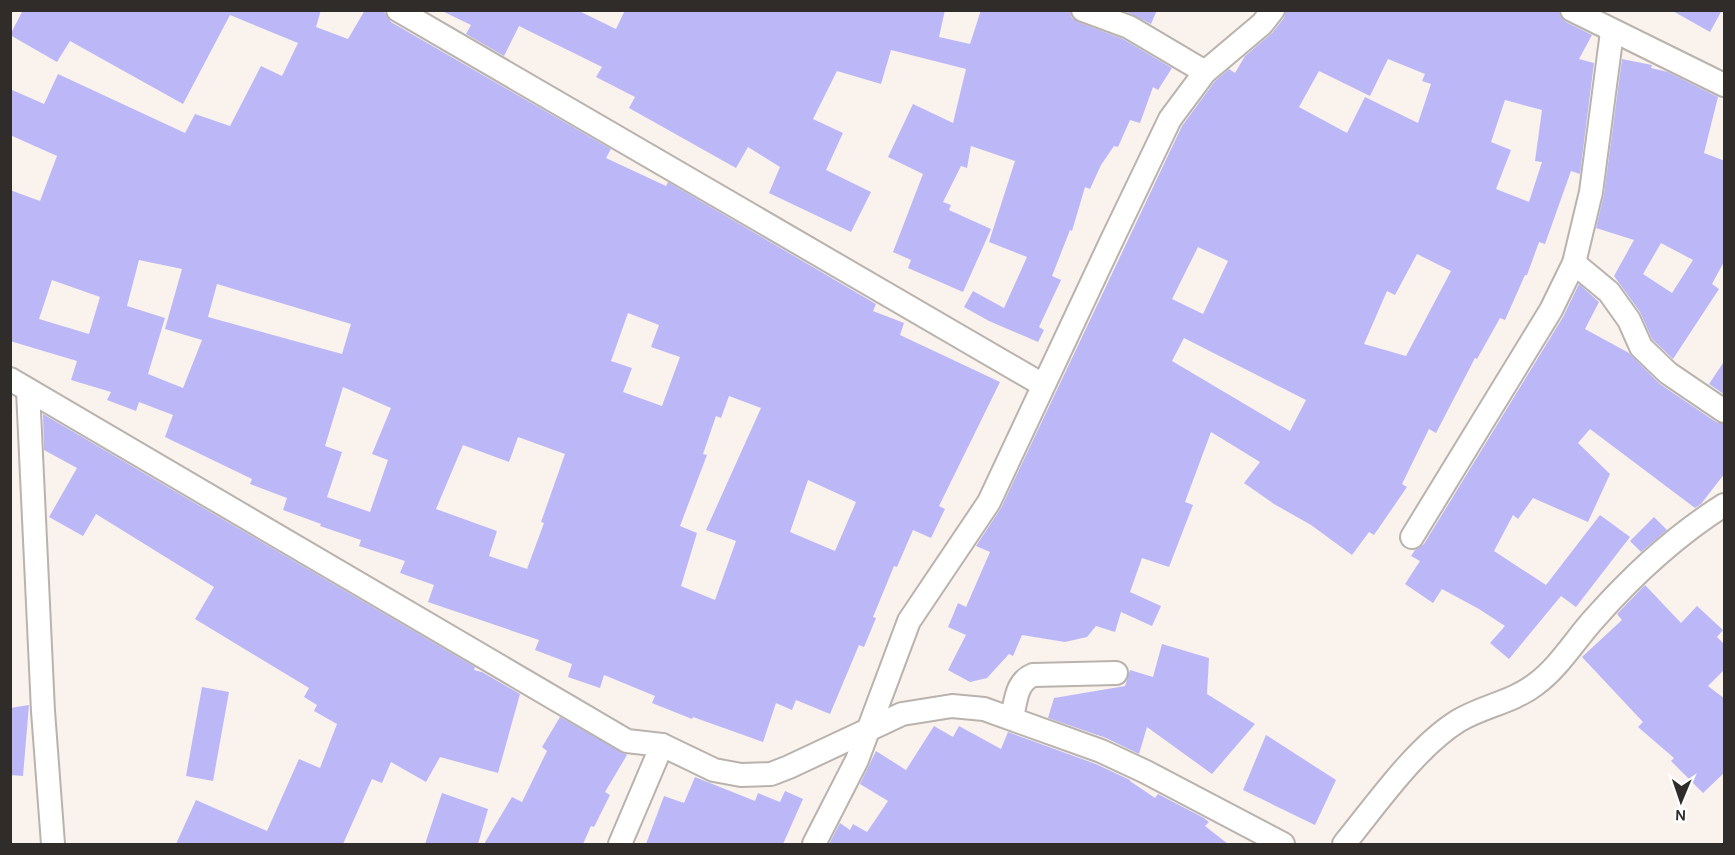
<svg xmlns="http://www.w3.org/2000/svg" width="1735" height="855" font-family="Karla,sans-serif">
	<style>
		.building { fill: #bcb8f8; fill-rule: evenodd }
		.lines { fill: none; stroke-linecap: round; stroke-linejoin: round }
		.street-casing { stroke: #b9b2ad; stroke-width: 26 }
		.street { stroke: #fff; stroke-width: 22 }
	</style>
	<rect width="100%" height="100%" fill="#faf2ec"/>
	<g class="building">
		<path d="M23,10h298l-5,17 32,12 17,-29h18l8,12 220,127 -5,9 60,28 2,-4 208,122 -3,7 31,12 -4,12 100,47 -61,124 6,3 -14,29 -18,-8 -16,37 -3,-1 -21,51 3,1 -12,29 -5,-2 -29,69 -34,-14 -4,10 -16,-7 -13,39 -70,-25 -1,2 -40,-16 3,-7 -51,-21 -4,13 -32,-11 4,-13 -37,-14 4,-10 -111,-38 6,-17 -34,-12 5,-12 -46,-15 2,-6 -41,-14 1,-2 -38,-14 4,-12 -37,-14 2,-5 -87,-42 8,-22 -34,-13 -3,9 -29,-11 4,-8 -40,-12 6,-19 -67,-20v-151l30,11 17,-45 -47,-21v-46l34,15 14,-30 127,59 10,-19 35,12 31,-60 21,10 16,-33 -68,-28 -47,89 -113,-63 -13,21 -47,-27zM139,260l43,9 -17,60 37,11 -19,48 -35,-14 17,-56 -38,-12zM52,280l48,17 -11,37 -50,-15zM217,284l134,40 -9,30 -134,-37zM628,313l31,12 -8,22 29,10 -18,49 -39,-14 9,-24 -21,-7zM343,387l48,21 -19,46 16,6 -18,52 -43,-15 15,-45 -17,-6zM729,396l32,12 -55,122 30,11 -21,59 -34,-14 16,-53 -17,-7 27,-71 -4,-1 13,-38 5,2zM518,437l47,17 -24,68 3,1 -17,46 -38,-13 8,-25 -61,-22 27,-64 46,17zM808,480l48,22 -21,49 -45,-19z"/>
		<path d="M440,10h137l39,19 9,-19h320l-6,27 31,7 11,-34h89l2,8 6,4 45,17 49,29 -14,22 -5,-3 -13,36 -10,-3 -12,27 -4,-1 -13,19 -11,24 -5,-2 -13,44 -2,-1 -18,46 9,4 -22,47 5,3 -6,12 -49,-21 -25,-14 9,-16 31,17 23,-51 -38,-15 26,-81 -44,-15 -4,22 -6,-2 -18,36 8,3 -2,5 42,19 -28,63 -55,-24 3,-8 -18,-8 30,-78 -35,-17 25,-53 40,19 13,-54 -75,-19 -10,34 -44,-13 -24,48 30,14 -17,37 45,22 -20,40 -82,-39 11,-26 -32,-20 -12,21 -107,-60 6,-11 -39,-20 6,-10 -83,-41 -15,30 -38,-22 5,-9z"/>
		<path d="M1123,10h34l-6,14z"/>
		<path d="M1286,10h273l2,7 5,5 26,13 -13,24 15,4 -14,111 -9,-3 -26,73 -6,-2 -12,33h-2l-20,45 -5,-2 -23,41 -2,-1 -39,75 -7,-4 -27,55 5,3 -33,48 -5,-3 -17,23 -41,-30 -37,-21 -30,-21 16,-21 -49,-30 -26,70 8,3 -24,62 -27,-9 -12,34 31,14 -9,20 -31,-14 -6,20 -19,-6 -9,11 -22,5 -43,-7 -9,21 -4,-2 -22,24 -17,4 -22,-12 18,-35 -18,-8 10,-24 8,4 24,-55 -14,-6 25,-38 181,-382 33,-45 14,-12 6,4 10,-17 27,-23 12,-15zM1388,59l37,15 -3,7 9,3 -13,39 -53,-26 -18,36 -48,-26 20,-36 51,25zM1505,100l37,10 -7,51 7,1 -13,40 -33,-13 15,-39 -20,-8zM1198,247l30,14 -25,53 -31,-15zM1417,254l34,17 -45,85 -42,-12 23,-53 8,4zM1184,338l122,62 -16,31 -118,-70z"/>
		<path d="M1671,10h51l-12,22z"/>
		<path d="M1622,59l30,6 -1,3 17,4 50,25 -14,56 21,8v99l-13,24 7,5 -46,70 -21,-20 -12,-27 -26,-36 20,-36 -38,-12 8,-34zM1661,243l32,17 -21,33 -29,-19z"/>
		<path d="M1579,284l20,18 -14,27 44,24 31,31 56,38 9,2v49l-24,31 -6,4 -105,-79 -12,14 32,31 -22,48 -55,-24 -15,21 -5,-4 -19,36 52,34 54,-70 30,22 -54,70 -15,-11 -52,63 -19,-16 15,-17 -26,-17 -37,-20 -9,14 -28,-19 15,-23 -9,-5 4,-6 9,-6 139,-227z"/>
		<path d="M1725,360v35l-16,-11z"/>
		<path d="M43,414l432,253 -1,3 8,2 38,22 -22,79 -58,-16 -14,25 -35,-20 -9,21 -10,-4 -29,65h-167l20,-44 71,31 32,-72 21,9 17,-44 -23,-13 3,-6 -13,-8 5,-9 -114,-69 19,-32 -118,-73 -13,22 -34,-19 28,-49 -33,-18z"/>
		<path d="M1654,517l13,13 -26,22 -11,-11z"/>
		<path d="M1645,585l36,38 16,-17 26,24 -6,7 8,8v24l-17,17 17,13v73l-22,21 -32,-32 3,-3 -36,-31 5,-5 -61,-65 40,-37 -5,-6z"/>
		<path d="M1162,644l47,14 -2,36 48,30 -43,50 -65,-47 -8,27 -33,-16 -58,-20 6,-20 71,-12 5,-16 23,7z"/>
		<path d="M202,687l27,5 -16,89 -27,-5z"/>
		<path d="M29,705l-6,71 -13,-1v-67z"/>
		<path d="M560,717l67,38 -22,37 5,3 -16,32 -3,-1 -8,18h-99l28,-47 10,5 25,-51 -5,-4z"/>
		<path d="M934,726l19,11 6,-11 42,23 7,-17 88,32 34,16v1l25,17 3,-4 46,24 5,4 -4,4 23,18h-399l11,-21 10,7 3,-6 14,8 21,-31 -28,-17 16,-33 30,19z"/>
		<path d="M1266,735l70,45 -21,45 -72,-35z"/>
		<path d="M695,777l60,24 3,-8 22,9 5,-11 18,8 -20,45h-137l18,-48 20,7z"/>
		<path d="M442,793l46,16 -10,35h-53z"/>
	</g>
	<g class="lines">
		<defs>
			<g id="street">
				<path d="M398,10l645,375"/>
				<path d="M1083,10l46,17 76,45"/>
				<path d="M1572,10l152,75"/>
				<path d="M1574,263l35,29 20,28 12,27 27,26 56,38"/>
				<path d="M10,379l617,362 35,4 52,25 27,5 30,-1 18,-7 113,-53 50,-8 32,3 117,42 45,21 137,72"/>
				<path d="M28,390l15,321 10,133"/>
				<path d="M1412,537l139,-227 23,-47 17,-71 21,-160"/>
				<path d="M1012,717c4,-16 4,-35 21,-42l83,-2"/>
				<path d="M620,844l42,-99"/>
				<path d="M814,844l43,-84 52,-139 80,-119 122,-260 59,-123 35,-47 57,-48 11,-14"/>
				<path d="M1344,844c32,-39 71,-96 114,-123 25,-15 55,-19 78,-37 23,-17 39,-44 58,-65 38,-43 81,-83 130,-114"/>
			</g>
		</defs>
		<use href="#street" class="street-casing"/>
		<use href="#street" class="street"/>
	</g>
	<rect width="1735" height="855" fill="none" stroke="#2f2c2a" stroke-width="24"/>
	<g transform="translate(1681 801) rotate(182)" stroke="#ffffff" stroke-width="4.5" paint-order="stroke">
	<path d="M0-4.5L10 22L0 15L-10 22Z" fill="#2f2c2a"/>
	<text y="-9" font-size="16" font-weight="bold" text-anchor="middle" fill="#2f2c2a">N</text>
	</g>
</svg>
